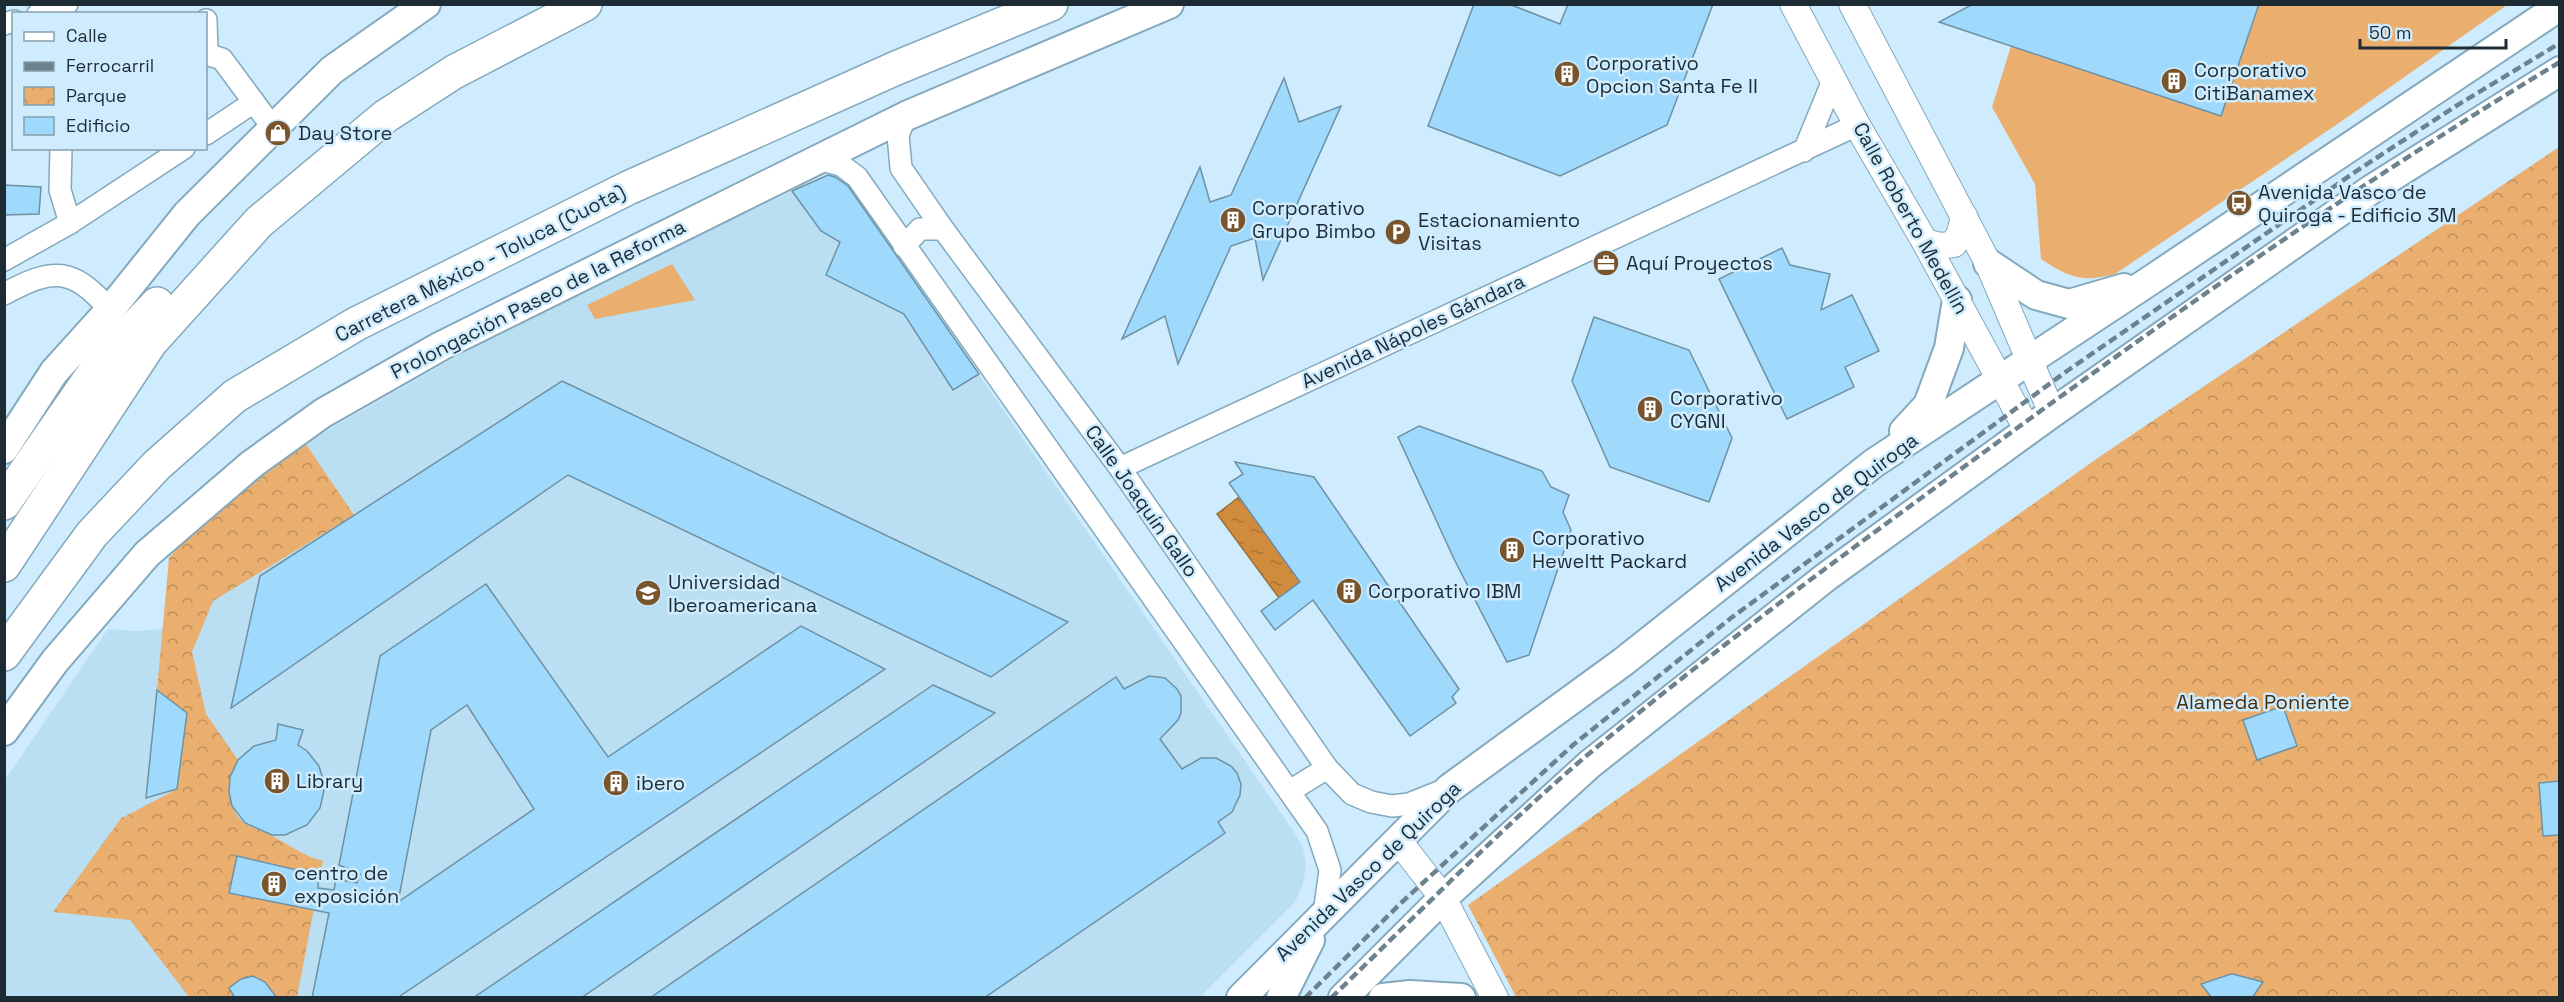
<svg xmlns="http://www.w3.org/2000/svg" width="2564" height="1002" font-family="'Space Grotesk',sans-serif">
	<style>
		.built { fill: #badef2 }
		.green { fill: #eaaf6f }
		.park { fill: url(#park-crowns) }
		.water { fill: url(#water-ripples); stroke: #9a6f3a; stroke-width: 1.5 }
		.building { fill: #9fd9fb; stroke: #6d91a5; stroke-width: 1.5; fill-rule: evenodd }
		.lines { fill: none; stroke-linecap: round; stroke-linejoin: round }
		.minor-casing { stroke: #84a8bc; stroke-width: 24 }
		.tertiary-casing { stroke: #84a8bc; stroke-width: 28 }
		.secondary-casing { stroke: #84a8bc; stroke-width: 32 }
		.motorway-casing { stroke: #84a8bc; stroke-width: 36 }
		.minor { stroke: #fff; stroke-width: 21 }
		.tertiary { stroke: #fff; stroke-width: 26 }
		.secondary { stroke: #fff; stroke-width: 28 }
		.motorway { stroke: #fff; stroke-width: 33 }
		.rail { stroke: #6c828e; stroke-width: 4.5; stroke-dasharray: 9 4.5; stroke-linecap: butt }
		.labels { text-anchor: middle; stroke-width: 5; stroke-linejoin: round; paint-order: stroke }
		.poi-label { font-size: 20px; fill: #1d2c34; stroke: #ceecfe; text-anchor: start }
		.street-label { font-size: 20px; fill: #1d2c34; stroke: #ceecfe }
		.park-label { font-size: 20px; fill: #492d0b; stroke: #ceecfe }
	</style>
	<defs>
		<pattern id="park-crowns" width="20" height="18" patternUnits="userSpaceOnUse" patternTransform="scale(1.5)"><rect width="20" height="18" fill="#eaaf6f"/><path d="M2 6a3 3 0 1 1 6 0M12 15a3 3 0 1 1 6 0" fill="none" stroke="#bd8f5c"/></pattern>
		<pattern id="water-ripples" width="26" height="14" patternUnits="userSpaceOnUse" patternTransform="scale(1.5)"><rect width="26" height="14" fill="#d08c3c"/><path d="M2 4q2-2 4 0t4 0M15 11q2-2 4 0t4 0" fill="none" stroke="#a87333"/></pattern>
	</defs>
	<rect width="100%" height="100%" fill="#ceecfe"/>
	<path class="built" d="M838,170l458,665 7,13 3,17 -3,19 -8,18 -95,95 -1195,1v-218l103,-151 28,2 29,-2 140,-186 162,-92 228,-114z"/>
	<g class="green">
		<path d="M2259,5h248l-168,118 -224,151c-33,9 -47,3 -74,-15l-6,-75 -43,-77 19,-61 210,70z"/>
		<path d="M672,264l23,36 -100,19 -8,-14z"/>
	</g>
	<g class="park">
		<path d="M2559,147v850h-1043l-48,-92 634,-450z"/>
		<path d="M305,443l49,72 -141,86 -21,51 14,62 32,46c-11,18 -13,48 6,63 9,6 21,8 30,14 17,9 30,19 49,24l-26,136h-108l-59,-77 -77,-8 69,-95 27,6 -25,-6 53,-28 10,-75 -30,-24 12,-132 27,-30z"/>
	</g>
	<path class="water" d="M1239,497l61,85 -21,16 -62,-84z"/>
	<g class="building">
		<path d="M1474,4h35l51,20 8,-20h145l-46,121 -107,51 -132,-50z"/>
		<path d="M1973,4h286l-38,112 -282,-94z"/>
		<path d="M1284,78l15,44 42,-16 -78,174 -8,-42 -24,8 -53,118 -13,-48 -43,23 78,-172 10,35 21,-7z"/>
		<path d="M828,175l7,2 13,9 131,188 -26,16 -49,-76 -78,-39 14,-33 -19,-11 -29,-40z"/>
		<path d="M4,185l37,2 -2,27 -35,1z"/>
		<path d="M1782,248l8,17 40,9 -9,36 31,-15 27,56 -34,16 9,20 -67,32 -68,-140z"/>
		<path d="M1594,317l95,33 43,88 -23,64 -99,-35 -38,-86z"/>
		<path d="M562,381l506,241 -77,55 -423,-202 -337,233 29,-132z"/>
		<path d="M1419,426l123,45 9,16 18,8 -6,17 8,18 -42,125 -22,7 -53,-103 -56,-122z"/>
		<path d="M1235,462l79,15 145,212 -7,8 4,6 -46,33 -97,-136 -38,30 -14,-19 39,-29 -71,-99 14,-9z"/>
		<path d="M486,584l122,173 193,-131 84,43 -488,329h-85l17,-85 -100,-20 8,-37 82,19 -1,13 16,2 2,-11 21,4 3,-9 -21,-9 41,-209zM467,705l67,104 -136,93 33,-172z"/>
		<path d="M1149,676l16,2 12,11 4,7v17l-3,7 -18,19 22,30 19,-11h15l15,8 6,7 4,11 -1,11 -8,17 -14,10 7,11 -241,165h-334l466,-321 8,12z"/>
		<path d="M933,685l62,28 -414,285h-108z"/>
		<path d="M157,690l30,23 -10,76 -31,9z"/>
		<path d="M2283,706l14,40 -40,14 -14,-40z"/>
		<path d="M278,724l25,6 -5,15 9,6 12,15 6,20 -5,22 -13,17 -22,10h-13l-27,-12 -13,-17 -3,-14 1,-15 8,-17 16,-14 22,-6z"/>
		<path d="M2559,781v54l-16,1 -4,-53z"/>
		<path d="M2231,974h2l30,8 -11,16h-40l-11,-14z"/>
		<path d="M253,976l12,6 12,16h-42l-6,-10 12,-9z"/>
	</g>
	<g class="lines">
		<defs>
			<g id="minor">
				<path d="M38,14l29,-10"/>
				<path d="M206,20l1,34"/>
				<path d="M4,24l10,-3"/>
				<path d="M206,54l16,5 51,69"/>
				<path d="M906,116l-8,19 3,33 42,61 177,239 207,300 25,26 19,8 21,4 17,-2 35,-14"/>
				<path d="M206,134l48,-32"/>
				<path d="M61,148l-1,42 10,33"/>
				<path d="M1804,151l30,-73"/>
				<path d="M818,159l23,6 16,12 460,654 13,39 -6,44"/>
				<path d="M904,246l16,-17h23"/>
				<path d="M4,260l66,-37 114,-75"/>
				<path d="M4,294c50,-27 68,-27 106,16"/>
				<path d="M1120,468l737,-343"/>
				<path d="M1290,791l37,-23"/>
			</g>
			<g id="tertiary">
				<path d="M1793,4l64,121 68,117 103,189"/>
				<path d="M1852,4l136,259 64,150"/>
				<path d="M1925,242l16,4 13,-2 6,-11 4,-17"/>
				<path d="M1398,840l45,58 52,100"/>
			</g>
			<g id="secondary">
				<path d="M1988,263l48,32 33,9 55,-16"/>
				<path d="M1904,431l24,-26 21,-57 8,-48"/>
				<path d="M4,449l50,-77 56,-62 77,-96 145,-144 94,-66"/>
				<path d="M4,731l51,-70 92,-107 105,-90 71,-51 118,-67 465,-230 263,-112"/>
				<path d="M1241,998l209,-210 173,-126 251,-199 280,-185 406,-272"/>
				<path d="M1281,998l29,-58"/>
				<path d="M1343,998l100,-100 147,-134 236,-187 226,-164 320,-224 188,-118"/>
				<path d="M1383,998l27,-3 51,3"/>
			</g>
			<g id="motorway">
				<path d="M4,503l97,-140 56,-59"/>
				<path d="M4,565l146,-222 109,-121 127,-106 68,-44 131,-68"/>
				<path d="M4,654l88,-120 65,-69 78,-69 121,-72 272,-136 266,-119 157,-65"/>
			</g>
		</defs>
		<use href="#minor" class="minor-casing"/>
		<use href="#tertiary" class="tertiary-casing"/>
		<use href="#secondary" class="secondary-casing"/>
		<use href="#motorway" class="motorway-casing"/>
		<use href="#minor" class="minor"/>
		<use href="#tertiary" class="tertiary"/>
		<use href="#secondary" class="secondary"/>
		<use href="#motorway" class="motorway"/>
		<g class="rail">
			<path d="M1305,998l96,-95 172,-158 158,-127 336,-247 291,-201 98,-64 104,-63"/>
			<path d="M1331,998c84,-81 165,-165 254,-241 129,-108 266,-208 402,-307 186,-136 375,-269 573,-388"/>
		</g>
	</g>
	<defs>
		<symbol id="building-disc" viewBox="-11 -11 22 22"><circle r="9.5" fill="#79552e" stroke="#ceecfe"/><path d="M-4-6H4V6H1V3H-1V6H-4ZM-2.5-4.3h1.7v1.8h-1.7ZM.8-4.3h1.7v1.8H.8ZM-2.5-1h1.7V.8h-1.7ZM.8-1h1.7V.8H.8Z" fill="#fff"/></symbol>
		<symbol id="shop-disc" viewBox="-11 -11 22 22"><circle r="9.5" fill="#79552e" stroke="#ceecfe"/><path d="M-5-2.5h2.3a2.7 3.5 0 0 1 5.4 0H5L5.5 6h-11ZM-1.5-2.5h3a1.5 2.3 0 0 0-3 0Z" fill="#fff"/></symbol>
		<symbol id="bus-disc" viewBox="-11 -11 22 22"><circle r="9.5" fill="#79552e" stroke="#ceecfe"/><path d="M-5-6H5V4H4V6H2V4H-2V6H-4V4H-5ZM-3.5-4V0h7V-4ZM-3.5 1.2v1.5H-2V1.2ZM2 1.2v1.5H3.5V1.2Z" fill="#fff"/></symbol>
		<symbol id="parking-disc" viewBox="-11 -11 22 22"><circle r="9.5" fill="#79552e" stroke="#ceecfe"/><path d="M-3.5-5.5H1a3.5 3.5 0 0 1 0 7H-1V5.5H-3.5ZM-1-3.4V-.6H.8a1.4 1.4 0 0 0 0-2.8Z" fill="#fff"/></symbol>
		<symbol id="office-disc" viewBox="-11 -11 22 22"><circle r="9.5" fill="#79552e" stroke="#ceecfe"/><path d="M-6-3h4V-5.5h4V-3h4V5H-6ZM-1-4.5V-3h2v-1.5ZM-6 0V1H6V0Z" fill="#fff"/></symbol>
		<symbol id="university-disc" viewBox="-11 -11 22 22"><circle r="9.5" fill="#79552e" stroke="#ceecfe"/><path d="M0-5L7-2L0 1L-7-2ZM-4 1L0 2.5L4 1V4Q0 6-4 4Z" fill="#fff"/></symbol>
	</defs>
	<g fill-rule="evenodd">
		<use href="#building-disc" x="1552" y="59" width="30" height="30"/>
		<use href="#building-disc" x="2159" y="66" width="30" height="30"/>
		<use href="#shop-disc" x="263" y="118" width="30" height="30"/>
		<use href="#bus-disc" x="2224" y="188" width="30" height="30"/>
		<use href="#building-disc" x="1218" y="205" width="30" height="30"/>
		<use href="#parking-disc" x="1383" y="217" width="30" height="30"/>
		<use href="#office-disc" x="1591" y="248" width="30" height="30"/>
		<use href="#building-disc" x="1635" y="394" width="30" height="30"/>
		<use href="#building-disc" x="1497" y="535" width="30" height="30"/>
		<use href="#building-disc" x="1334" y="576" width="30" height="30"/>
		<use href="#university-disc" x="633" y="578" width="30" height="30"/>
		<use href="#building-disc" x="262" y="766" width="30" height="30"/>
		<use href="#building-disc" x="601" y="768" width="30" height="30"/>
		<use href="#building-disc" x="259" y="869" width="30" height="30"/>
	</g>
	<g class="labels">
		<g class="poi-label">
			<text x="1586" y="70">Corporativo<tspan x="1586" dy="23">Opcion Santa Fe II</tspan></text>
			<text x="2194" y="77">Corporativo<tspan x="2194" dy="23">CitiBanamex</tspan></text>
			<text x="298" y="140">Day Store</text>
			<text x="2258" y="199">Avenida Vasco de<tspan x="2258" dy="23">Quiroga - Edificio 3M</tspan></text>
			<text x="1252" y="215">Corporativo<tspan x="1252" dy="23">Grupo Bimbo</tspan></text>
			<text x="1418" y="227">Estacionamiento<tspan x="1418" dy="23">Visitas</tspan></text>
			<text x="1626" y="270">Aquí Proyectos</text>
			<text x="1670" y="405">Corporativo<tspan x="1670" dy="23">CYGNI</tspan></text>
			<text x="1532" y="545">Corporativo<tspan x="1532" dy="23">Heweltt Packard</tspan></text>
			<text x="668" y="589">Universidad<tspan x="668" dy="23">Iberoamericana</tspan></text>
			<text x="1368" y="598">Corporativo IBM</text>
			<text x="296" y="788">Library</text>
			<text x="636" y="790">ibero</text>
			<text x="294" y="880">centro de<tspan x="294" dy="23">exposición</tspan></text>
		</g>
		<g class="street-label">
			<text transform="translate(1911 218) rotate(61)" y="7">Calle Roberto Medellín</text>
			<text transform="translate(480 263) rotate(-27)" y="7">Carretera México - Toluca (Cuota)</text>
			<text transform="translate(538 299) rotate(-27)" y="7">Prolongación Paseo de la Reforma</text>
			<text transform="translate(1413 331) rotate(-25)" y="7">Avenida Nápoles Gándara</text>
			<text transform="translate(1142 501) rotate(55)" y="7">Calle Joaquín Gallo</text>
			<text transform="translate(1816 512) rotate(-37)" y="7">Avenida Vasco de Quiroga</text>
			<text transform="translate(1368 871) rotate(-44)" y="7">Avenida Vasco de Quiroga</text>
		</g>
		<g class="park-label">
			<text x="2263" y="709">Alameda Poniente</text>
		</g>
	</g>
	<rect width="2564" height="1002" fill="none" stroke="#1d2c34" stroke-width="12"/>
	<rect x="12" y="12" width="195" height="138" fill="#ceecfe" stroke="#879fad" stroke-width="1.5"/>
	<rect x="24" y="32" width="30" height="9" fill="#ffffff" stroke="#879fad" stroke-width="1.5"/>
	<text x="66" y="42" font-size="18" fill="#1d2c34">Calle</text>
	<rect x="24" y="62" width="30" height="9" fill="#6c828e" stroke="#879fad" stroke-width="1.5"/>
	<text x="66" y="72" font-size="18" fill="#1d2c34">Ferrocarril</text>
	<rect x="24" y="87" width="30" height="18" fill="url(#park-crowns)" stroke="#879fad" stroke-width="1.5"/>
	<text x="66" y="102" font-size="18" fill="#1d2c34">Parque</text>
	<rect x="24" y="117" width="30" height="18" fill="#9fd9fb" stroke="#879fad" stroke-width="1.5"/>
	<text x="66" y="132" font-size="18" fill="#1d2c34">Edificio</text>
	<path d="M2360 39v9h146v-9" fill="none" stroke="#1d2c34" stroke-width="3"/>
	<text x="2369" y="39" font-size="18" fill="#1d2c34" stroke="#ceecfe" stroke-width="4.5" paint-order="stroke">50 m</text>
</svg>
